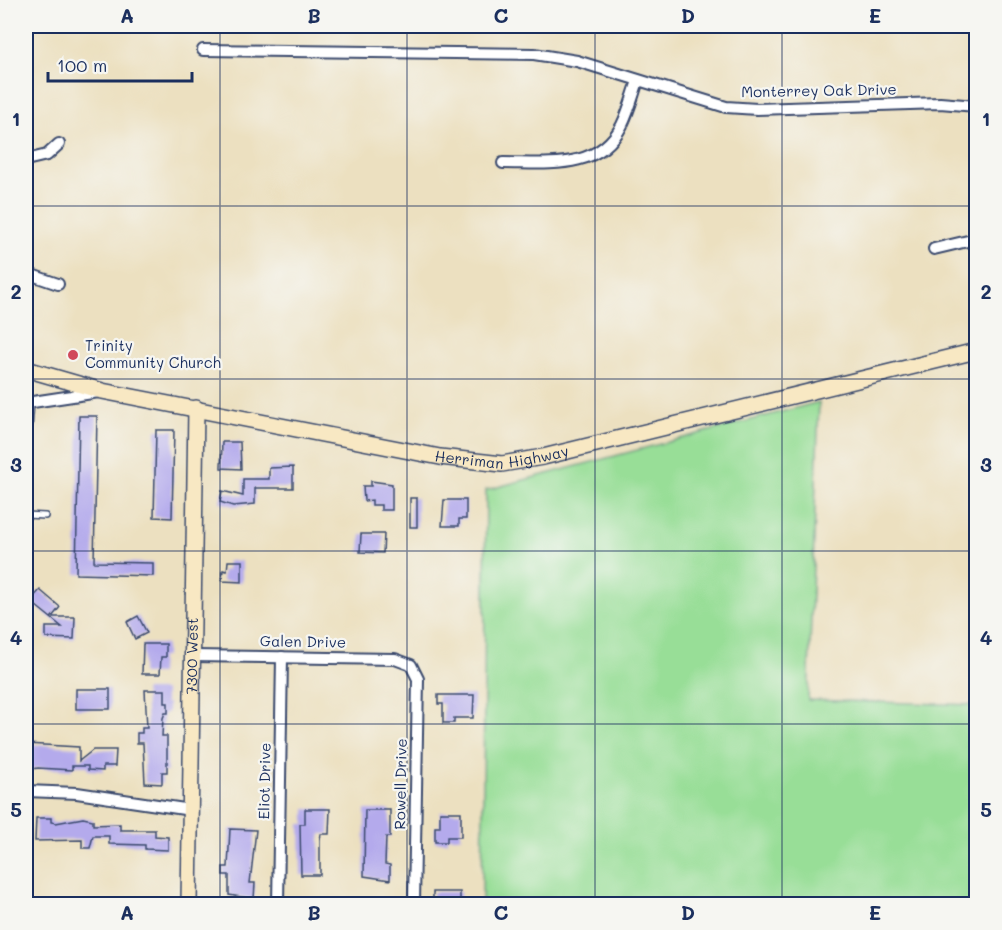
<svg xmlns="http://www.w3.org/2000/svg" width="1002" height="930" font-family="Mali,sans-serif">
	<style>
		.green { fill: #98de97; stroke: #5a867a; stroke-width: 1.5 }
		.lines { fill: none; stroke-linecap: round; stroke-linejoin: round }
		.stream { stroke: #6caade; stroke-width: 3 }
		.building { fill: #b4aaec }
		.lane-casing { stroke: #3a4a6d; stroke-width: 8 }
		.street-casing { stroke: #3a4a6d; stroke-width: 14 }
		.secondary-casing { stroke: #3a4a6d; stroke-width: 18 }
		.lane { stroke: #fff; stroke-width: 5 }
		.street { stroke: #fff; stroke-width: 10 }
		.secondary { stroke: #f8e8c3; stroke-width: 15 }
		.grid { fill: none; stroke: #1b2f5e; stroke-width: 1.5; stroke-opacity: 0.55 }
		.poi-dot { fill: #d1495b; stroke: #f6f6f2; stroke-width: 2 }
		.labels { text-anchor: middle; stroke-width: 4.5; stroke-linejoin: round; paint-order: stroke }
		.street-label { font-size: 15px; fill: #1b2f5e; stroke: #f6f6f2 }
		.poi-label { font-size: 15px; fill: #1b2f5e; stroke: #f6f6f2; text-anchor: start }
		.neatline { fill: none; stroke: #1b2f5e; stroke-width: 2 }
		.grid-label { font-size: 20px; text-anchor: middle; font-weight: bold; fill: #1b2f5e }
	</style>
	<rect width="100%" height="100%" fill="#f6f6f2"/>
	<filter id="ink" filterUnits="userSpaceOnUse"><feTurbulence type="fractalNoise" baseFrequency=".0167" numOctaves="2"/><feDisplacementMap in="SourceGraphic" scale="12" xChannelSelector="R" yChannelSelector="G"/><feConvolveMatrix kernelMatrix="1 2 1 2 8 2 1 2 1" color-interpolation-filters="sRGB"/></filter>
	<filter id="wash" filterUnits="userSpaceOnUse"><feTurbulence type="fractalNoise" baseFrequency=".008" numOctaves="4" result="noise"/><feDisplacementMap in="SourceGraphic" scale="24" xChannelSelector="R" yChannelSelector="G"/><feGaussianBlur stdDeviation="1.35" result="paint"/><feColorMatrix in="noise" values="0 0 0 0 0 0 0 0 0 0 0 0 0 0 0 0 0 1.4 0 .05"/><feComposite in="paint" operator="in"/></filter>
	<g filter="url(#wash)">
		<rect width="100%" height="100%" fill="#ece0c0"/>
		<path class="green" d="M819,402l-11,298 168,5v199h-494l4,-414z"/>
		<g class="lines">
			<path class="stream" d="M937,29l39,6"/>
		</g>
		<g id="blocks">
			<g class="building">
				<path d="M79,416h18l-3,146 59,1v13l-77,-2z"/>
				<path d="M156,430h18l-2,88 -18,-1z"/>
				<path d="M222,442h18l1,27 -20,-1z"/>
				<path d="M293,467v21h-38v16l-22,2 -13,-4 2,-11 21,5v-17h26v-11z"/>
				<path d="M371,481l21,3v26h-11v-5h-9v-5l-8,1 -1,-15h8z"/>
				<rect x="410" y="498" width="7" height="29"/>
				<path d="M444,500h22v19h-7v7h-17z"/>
				<path d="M361,534h23l-1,19 -23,-1z"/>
				<path d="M228,561h14v21l-20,-1 1,-11 4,1z"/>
				<path d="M40,590l20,17 -8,10h23l-1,22 -28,-1v-11h16l-32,-26z"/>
				<path d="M138,616l9,17 -12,6 -8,-17z"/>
				<path d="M143,644h23v13h-5l-1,17h-18z"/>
				<rect x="76" y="689" width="34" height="20"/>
				<path d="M145,690h20v13h3v10h-3l-2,5 -1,18h5v36h-5v12l-17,-1 -2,-40h-6v-10h5v-5h5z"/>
				<path d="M438,695h36l-1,23h-19v5h-11v-19h-5z"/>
				<path d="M26,744l53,3v14l14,-11h23l-1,16h-12v5l-15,-1v-4h-16v4l-34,-2 -12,2z"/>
				<path d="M305,809h25l-1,25h-8l-1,6v35h-19l-1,-51h5z"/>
				<path d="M365,810h25v27h-4l-1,27 5,1v15l-26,-4z"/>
				<path d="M440,812h21v25h-14v5h-12v-15h5z"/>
				<path d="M36,818h15v4l5,1 27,-5 10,2v5l27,-1v6h35v6l13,1v13l-23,-1v-4l-36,-1v-8h-16l-3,12h-8v-8l-47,1z"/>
				<path d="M230,829l26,1 -6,53h5l-1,16 -25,-4v-20h-6v-8h5z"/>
				<path d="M433,892h27v10h-4v2h-23z"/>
			</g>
		</g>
	</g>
	<g filter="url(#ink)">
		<use href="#blocks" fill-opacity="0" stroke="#3a4a6d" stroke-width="1.5"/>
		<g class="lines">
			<defs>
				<g id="lane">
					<path d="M26,469l5,-67"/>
					<path d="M26,515l19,1"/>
				</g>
				<g id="street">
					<path d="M203,50l331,4 43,7 149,46 31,2 183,-6 36,3"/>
					<path d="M26,160l21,-5 12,-11"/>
					<path d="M503,163c44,0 96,8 119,-38 7,-14 11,-30 16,-44"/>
					<path d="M934,249l42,-10"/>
					<path d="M26,273l32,11"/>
					<path d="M26,403l73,-11"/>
					<path d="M193,656l202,3 16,6 7,14 -4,225"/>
					<path d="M26,791l51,2 114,17"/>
					<path d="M278,904l4,-247"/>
				</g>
				<g id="secondary">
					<path id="s1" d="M26,369l76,22 338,66 62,7 41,-7 433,-106"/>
					<path id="s2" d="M189,904l7,-496"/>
				</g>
			</defs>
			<use href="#lane" class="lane-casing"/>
			<use href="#street" class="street-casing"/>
			<use href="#secondary" class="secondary-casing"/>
			<use href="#lane" class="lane"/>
			<use href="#street" class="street"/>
			<use href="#secondary" class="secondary"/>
		</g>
	</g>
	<path class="grid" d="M220,26v878M407,26v878M595,26v878M782,26v878M26,206h950M26,379h950M26,551h950M26,724h950"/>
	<circle class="poi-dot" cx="73" cy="355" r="6"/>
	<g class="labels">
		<g class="street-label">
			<text transform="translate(819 91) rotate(-1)" y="5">Monterrey Oak Drive</text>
			<text dy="5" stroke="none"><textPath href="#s1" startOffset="486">Herriman Highway</textPath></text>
			<text transform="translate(303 642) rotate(1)" y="5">Galen Drive</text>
			<text dy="5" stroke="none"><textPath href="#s2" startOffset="248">7300 West</textPath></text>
			<text transform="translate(265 781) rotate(-89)" y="5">Eliot Drive</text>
			<text transform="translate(401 784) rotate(-89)" y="5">Rowell Drive</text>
		</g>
		<g class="poi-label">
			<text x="85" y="351">Trinity<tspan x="85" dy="17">Community Church</tspan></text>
		</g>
	</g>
	<rect width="1002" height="930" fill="none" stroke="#f6f6f2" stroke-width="66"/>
	<path d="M48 72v9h144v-9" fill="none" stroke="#1b2f5e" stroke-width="3"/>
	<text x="57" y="72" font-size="18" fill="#1b2f5e" stroke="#f6f6f2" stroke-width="4.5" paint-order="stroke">100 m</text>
	<rect x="33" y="33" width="936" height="864" class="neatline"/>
	<g class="grid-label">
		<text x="127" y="23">A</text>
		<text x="314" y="23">B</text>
		<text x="501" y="23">C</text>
		<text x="688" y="23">D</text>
		<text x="875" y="23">E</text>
		<text x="16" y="126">1</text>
		<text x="986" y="126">1</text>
		<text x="16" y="299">2</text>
		<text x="986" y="299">2</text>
		<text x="16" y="472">3</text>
		<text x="986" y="472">3</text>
		<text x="16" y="645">4</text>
		<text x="986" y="645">4</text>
		<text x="16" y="817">5</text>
		<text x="986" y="817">5</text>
		<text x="127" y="920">A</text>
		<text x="314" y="920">B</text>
		<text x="501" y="920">C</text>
		<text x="688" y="920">D</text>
		<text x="875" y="920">E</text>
	</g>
</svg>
